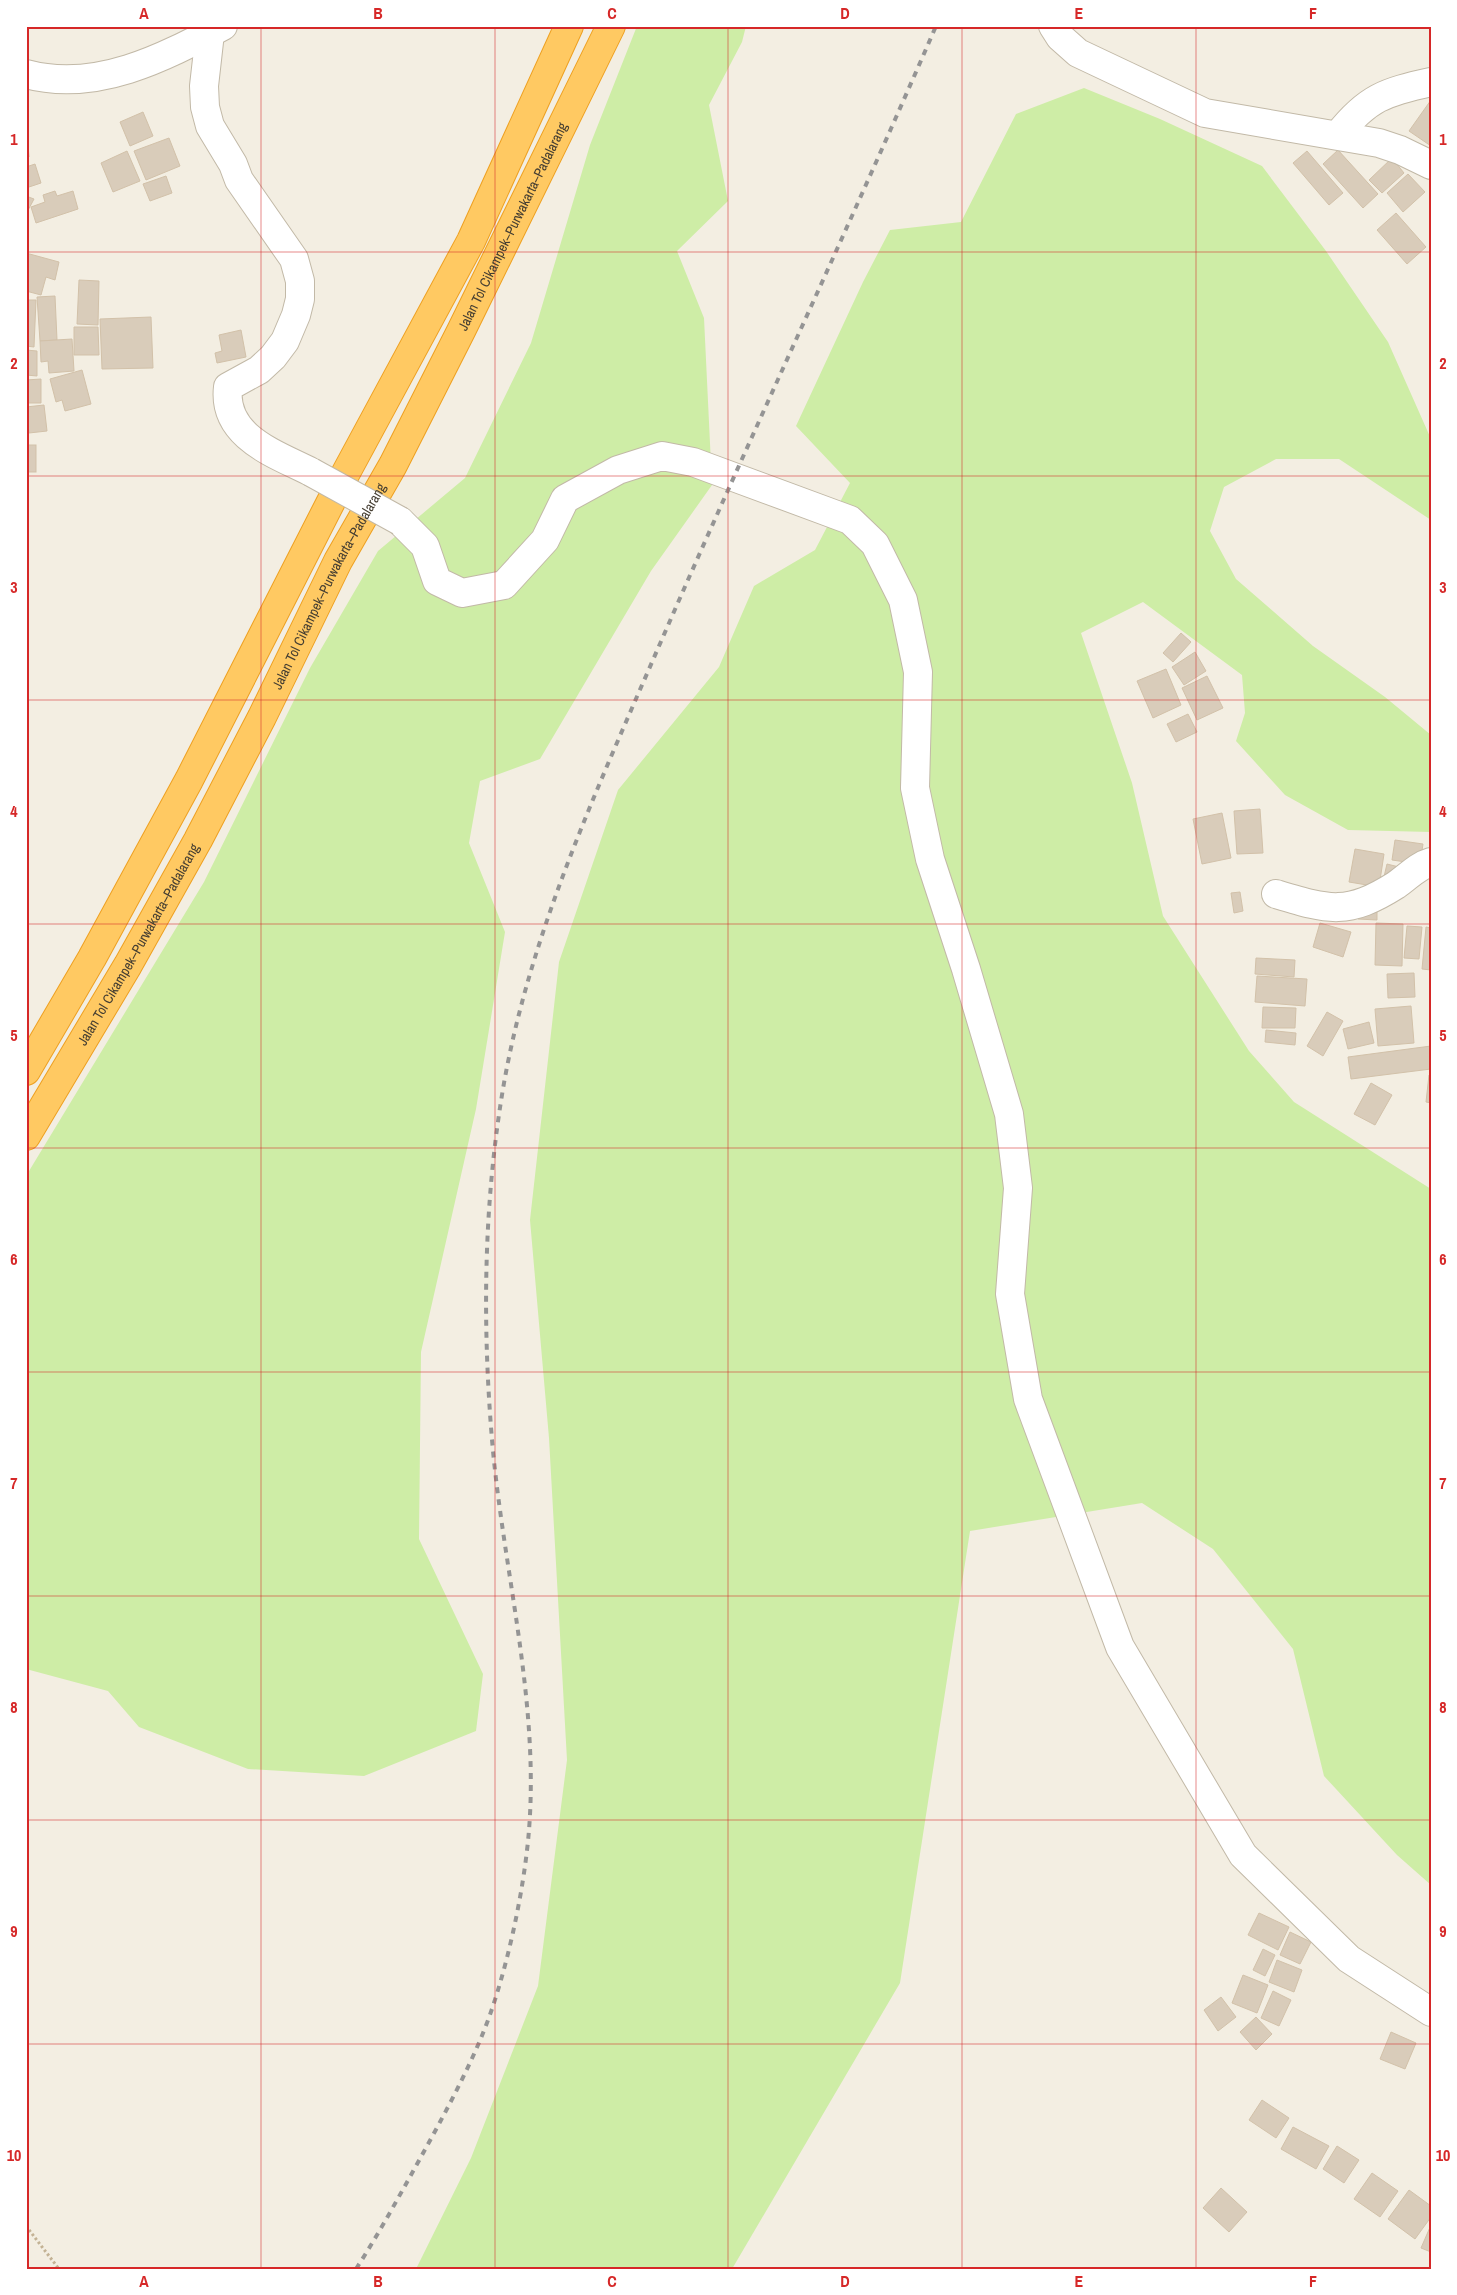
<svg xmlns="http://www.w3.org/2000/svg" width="1457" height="2295" font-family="'Archivo Narrow',sans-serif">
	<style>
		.green { fill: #ceeda6 }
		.building { fill: #d9ccba; stroke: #d2c1a9 }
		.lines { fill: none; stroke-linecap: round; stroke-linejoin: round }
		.minor-casing { stroke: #c2b9a7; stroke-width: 30 }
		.highway-casing { stroke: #eea021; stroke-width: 30 }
		.path { stroke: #c3b294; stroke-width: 3; stroke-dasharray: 2.5 2.5; stroke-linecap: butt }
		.minor { stroke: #fff; stroke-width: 28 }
		.highway { stroke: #ffc962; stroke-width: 28 }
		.rail { stroke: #949494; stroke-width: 4; stroke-dasharray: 6 6; stroke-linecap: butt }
		.minor-bridge-casing { stroke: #c2b9a7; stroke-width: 30; stroke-linecap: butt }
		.minor-bridge { stroke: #fff; stroke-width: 28 }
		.grid { fill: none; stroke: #d62828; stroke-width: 1; stroke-opacity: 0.55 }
		.labels { text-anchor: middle; stroke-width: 4; stroke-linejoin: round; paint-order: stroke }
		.street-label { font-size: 14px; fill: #453e32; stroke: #fff }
		.neatline { fill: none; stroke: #d62828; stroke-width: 2 }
		.grid-label { font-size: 16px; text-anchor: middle; font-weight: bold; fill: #d62828 }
	</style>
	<rect width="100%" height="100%" fill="#f3eee2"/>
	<g class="green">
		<path d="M637,26h109l-4,16 -33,63 19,96 -51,50 27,67 8,167 -61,86 -111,188 -60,22 -11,62 36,89 -29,177 -55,243 -2,187 64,135 -7,57 -112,45 -116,-7 -109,-42 -31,-36 -82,-22v-493l178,-294 106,-214 68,-117 87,-73 66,-135 59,-198z"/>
		<path d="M1084,88l76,31 102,47 64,85 62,91 43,97v81l-92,-61h-63l-52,28 -14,44 26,48 77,67 72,51 46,38v97l-83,-2 -63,-35 -49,-54 9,-28 -3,-38 -99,-73 -62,31 51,150 31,133 86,135 45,51 137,87v696l-34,-30 -73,-79 -31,-127 -80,-100 -71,-46 -172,28 -70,452 -168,286h-316l55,-111 67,-172 29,-226 -18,-322 -19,-218 29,-258 59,-172 101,-123 35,-81 61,-36 35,-67 -54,-57 67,-144 27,-52 71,-8 55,-108z"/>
	</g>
	<g class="building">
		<path d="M1431,100v46l-22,-15z"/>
		<path d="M143,112l10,24 -23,10 -10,-24z"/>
		<path d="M26,122l3,35h-3z"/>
		<path d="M169,138l11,28 -34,14 -12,-29z"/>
		<path d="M1338,150l40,44 -15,14 -40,-44z"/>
		<path d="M127,151l13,30 -27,11 -12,-29z"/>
		<path d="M1307,151l36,42 -14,12 -36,-42z"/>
		<path d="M1392,158l12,15 -22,20 -13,-13z"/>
		<path d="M35,164l6,19 -15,5v-21z"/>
		<path d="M1408,174l17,18 -22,20 -16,-19z"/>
		<path d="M166,176l6,17 -22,8 -7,-17z"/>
		<path d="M55,191l2,5 16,-5 5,18 -42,14 -5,-16 14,-5 -2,-7z"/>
		<path d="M26,196l8,3 -8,15z"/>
		<path d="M1396,213l30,34 -19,17 -30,-34z"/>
		<path d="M26,253l33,9 -4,18 -9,-3 -5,18 -15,-4z"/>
		<path d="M79,280l20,1 -1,44 -21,-1z"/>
		<path d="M55,296l2,44 -17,1 -3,-44z"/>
		<path d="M26,300h10l-2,47 -8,-1z"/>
		<path d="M151,317l2,51 -51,1 -2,-50z"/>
		<path d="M74,327h24l1,28h-25z"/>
		<path d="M241,330l5,27 -29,6 -2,-10 7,-2 -3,-16z"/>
		<path d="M72,339l2,32 -25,2 -1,-12 -7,1 -1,-21z"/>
		<path d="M26,350l11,1v25l-11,-1z"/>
		<path d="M82,370l9,34 -26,7 -3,-11 -6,2 -6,-23z"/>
		<path d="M41,379v24h-15v-23z"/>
		<path d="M44,405l3,26 -18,2 -3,-26z"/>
		<rect x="26" y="445" width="10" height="27"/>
		<path d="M1181,633l10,9 -18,20 -10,-9z"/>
		<path d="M1195,652l11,19 -22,14 -12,-18z"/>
		<path d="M1166,669l15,36 -28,13 -16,-37z"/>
		<path d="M1207,676l16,32 -26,12 -15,-32z"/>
		<path d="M1188,714l9,18 -21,10 -9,-18z"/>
		<path d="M1260,809l3,44 -26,1 -3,-43z"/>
		<path d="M1222,813l9,45 -29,6 -9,-45z"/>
		<path d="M1395,840l28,4 -3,20 -28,-4z"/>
		<path d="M1355,849l29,5 -5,33 -30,-5z"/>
		<path d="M1387,864l12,3 -16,14z"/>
		<path d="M1240,892l3,19 -9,2 -3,-20z"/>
		<path d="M1359,907h18v13l-19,-1z"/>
		<path d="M1320,923l31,9 -8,25 -30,-10z"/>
		<path d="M1376,923l27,1 -1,42 -27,-1z"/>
		<path d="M1407,926l15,1 -3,32 -15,-1z"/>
		<path d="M1426,927l5,1v42l-9,-1z"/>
		<path d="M1256,958l39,2 -1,17 -39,-3z"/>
		<path d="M1414,973l1,24 -27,1 -1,-24z"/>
		<path d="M1257,976l50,3 -2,27 -50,-4z"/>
		<path d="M1411,1006l3,37 -36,3 -3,-37z"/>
		<path d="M1263,1007l33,1 -1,20h-33z"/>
		<path d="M1327,1012l16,9 -20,35 -16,-10z"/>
		<path d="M1369,1022l5,21 -26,6 -5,-20z"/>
		<path d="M1266,1030l30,3 -1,12 -30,-3z"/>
		<path d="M1431,1046v23l-80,10 -3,-22z"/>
		<path d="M1429,1075h2v28l-5,-1z"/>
		<path d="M1371,1083l21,12 -17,30 -21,-11z"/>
		<path d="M1259,1913l30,14 -11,23 -30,-15z"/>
		<path d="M1290,1932l21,10 -11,22 -20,-9z"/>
		<path d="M1263,1949l12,6 -10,21 -12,-6z"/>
		<path d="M1277,1960l25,10 -8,22 -25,-10z"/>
		<path d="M1243,1975l25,10 -11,28 -25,-10z"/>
		<path d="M1273,1991l18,9 -12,26 -18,-8z"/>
		<path d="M1221,1997l15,20 -18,14 -14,-21z"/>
		<path d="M1256,2017l16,17 -16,16 -16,-18z"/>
		<path d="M1391,2032l25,11 -11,26 -25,-10z"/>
		<path d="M1262,2100l27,18 -13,20 -27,-18z"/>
		<path d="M1293,2127l36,19 -13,23 -35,-20z"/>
		<path d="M1337,2146l22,14 -15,23 -21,-14z"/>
		<path d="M1372,2173l26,18 -18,26 -26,-18z"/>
		<path d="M1221,2188l26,24 -18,20 -26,-24z"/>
		<path d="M1409,2190l22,16v11l-16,22 -27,-20z"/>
		<path d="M1431,2225v27l-10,-4z"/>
	</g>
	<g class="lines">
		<defs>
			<g id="minor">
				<path d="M1053,26l7,11 18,16 127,60 174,30 21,7 31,15"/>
				<path d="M210,33l-6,53 1,21 5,19 23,38 6,16 55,79 6,22v18l-4,16 -11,26 -12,16 -14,13 -31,17c-6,50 48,67 83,85"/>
				<path d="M26,74c70,19 137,-16 197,-48"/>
				<path d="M1338,135c29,-37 47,-43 93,-53"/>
				<path d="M400,521l25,25 12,35 25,12 42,-8 41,-45 20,-41 53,-29 44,-14 31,6 157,58 25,24 28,56 15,72 -3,116 15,71 36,110 43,145 9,74 -8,106 18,105 92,248 123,208 106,104 82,53"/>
				<path d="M1276,894c53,16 71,22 120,-9 12,-8 21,-19 35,-23"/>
			</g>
			<g id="highway">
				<path d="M26,1071l66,-113 97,-178 153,-300 129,-239 98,-215"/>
				<path id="s1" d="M26,1136l102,-171 70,-125 64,-123 76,-156 55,-96 68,-134 150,-305"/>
			</g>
		</defs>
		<use href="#minor" class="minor-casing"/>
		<use href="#highway" class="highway-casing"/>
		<path class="path" d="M26,2226l33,43"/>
		<use href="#minor" class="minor"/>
		<use href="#highway" class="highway"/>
		<path class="rail" d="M356,2269c22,-34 41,-69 60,-103 23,-42 46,-83 65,-128 24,-57 43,-145 48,-208 10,-127 -24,-253 -36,-379 -11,-122 -10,-247 11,-368 27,-152 94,-296 155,-437 90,-207 187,-412 277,-620"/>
		<defs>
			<path id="minor-bridge" d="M311,472l89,49"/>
		</defs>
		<use href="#minor-bridge" class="minor-bridge-casing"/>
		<use href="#minor-bridge" class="minor-bridge"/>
	</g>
	<path class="grid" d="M261,26v2243M495,26v2243M728,26v2243M962,26v2243M1196,26v2243M26,252h1405M26,476h1405M26,700h1405M26,924h1405M26,1148h1405M26,1372h1405M26,1596h1405M26,1820h1405M26,2044h1405"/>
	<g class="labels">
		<g class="street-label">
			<text dy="5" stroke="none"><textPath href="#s1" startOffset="1032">Jalan Tol Cikampek–Purwakarta–Padalarang</textPath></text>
			<text dy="5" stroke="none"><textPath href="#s1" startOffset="628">Jalan Tol Cikampek–Purwakarta–Padalarang</textPath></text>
			<text dy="5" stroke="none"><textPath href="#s1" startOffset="222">Jalan Tol Cikampek–Purwakarta–Padalarang</textPath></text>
		</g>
	</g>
	<rect width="1457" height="2295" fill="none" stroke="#ffffff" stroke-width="55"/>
	<rect x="28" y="28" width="1402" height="2240" class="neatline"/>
	<g class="grid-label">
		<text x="144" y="19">A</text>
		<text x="378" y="19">B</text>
		<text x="612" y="19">C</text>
		<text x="845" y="19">D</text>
		<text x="1079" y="19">E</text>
		<text x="1313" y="19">F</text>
		<text x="14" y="145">1</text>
		<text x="1443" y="145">1</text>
		<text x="14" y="369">2</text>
		<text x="1443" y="369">2</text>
		<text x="14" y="593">3</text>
		<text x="1443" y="593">3</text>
		<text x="14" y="817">4</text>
		<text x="1443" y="817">4</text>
		<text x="14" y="1041">5</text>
		<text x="1443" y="1041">5</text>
		<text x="14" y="1265">6</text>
		<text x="1443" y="1265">6</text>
		<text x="14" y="1489">7</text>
		<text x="1443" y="1489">7</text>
		<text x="14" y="1713">8</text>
		<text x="1443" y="1713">8</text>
		<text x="14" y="1937">9</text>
		<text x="1443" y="1937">9</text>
		<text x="14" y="2161">10</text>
		<text x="1443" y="2161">10</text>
		<text x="144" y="2287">A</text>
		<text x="378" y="2287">B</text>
		<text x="612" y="2287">C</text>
		<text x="845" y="2287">D</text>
		<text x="1079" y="2287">E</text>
		<text x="1313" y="2287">F</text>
	</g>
</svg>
